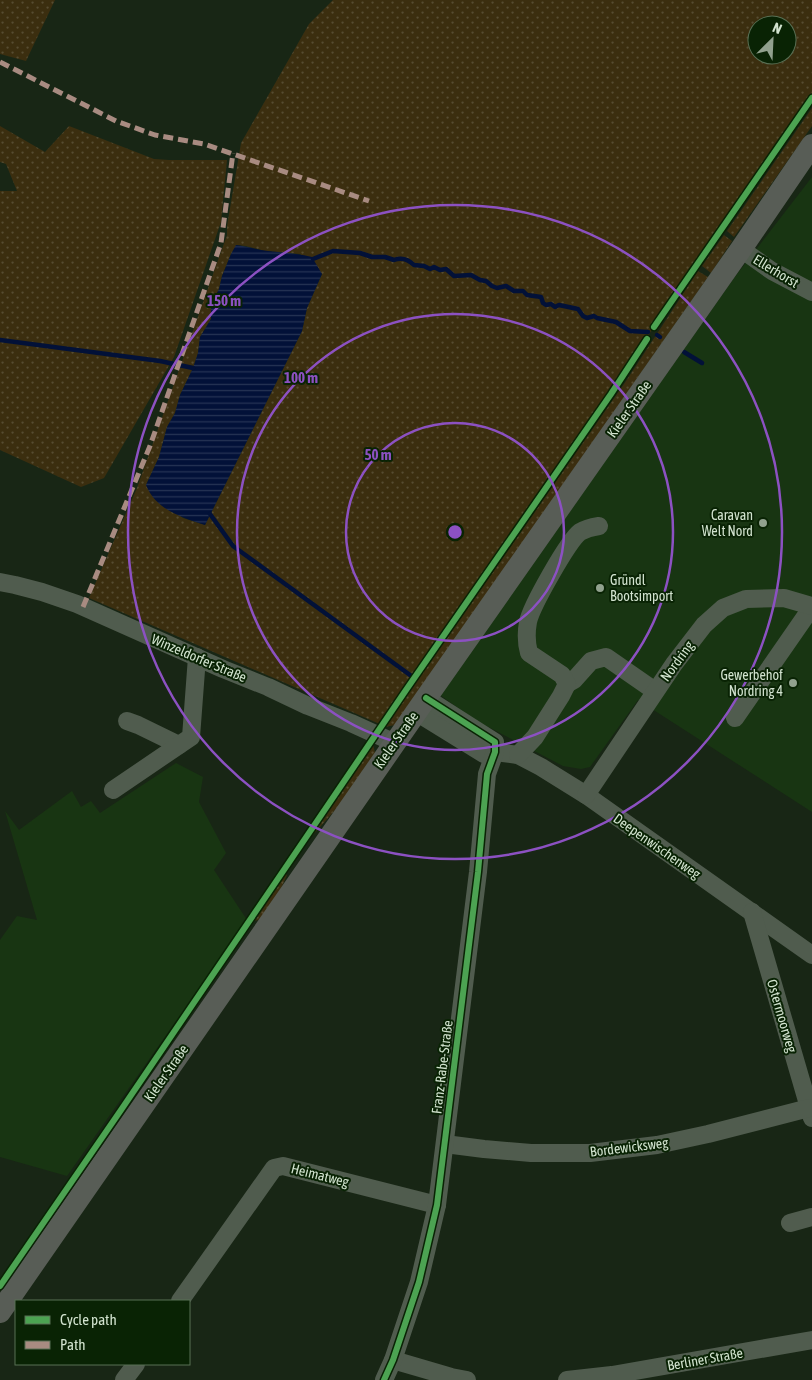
<svg xmlns="http://www.w3.org/2000/svg" width="812" height="1380" font-family="'Asap Condensed',sans-serif">
	<style>
		.built { fill: #183512 }
		.grass { fill: url(#grass-dots); fill-rule: evenodd }
		.water { fill: url(#water-rules) }
		.lines { fill: none; stroke-linecap: round; stroke-linejoin: round }
		.stream { stroke: #021138; stroke-width: 4.5 }
		.minor { stroke: #505c4e; stroke-width: 18 }
		.major { stroke: #585d56; stroke-width: 22 }
		.quiet { stroke: #a88b81; stroke-width: 5; stroke-dasharray: 10 5; stroke-linecap: butt }
		.cycleway-casing { stroke: #092304; stroke-width: 9 }
		.cycleway { stroke: #4ca352; stroke-width: 6 }
		.ring { fill: none; stroke: #8c51c2; stroke-width: 2.5 }
		.poi-dot { fill: #91a18e; stroke: #092304; stroke-width: 2 }
		.labels { text-anchor: middle; stroke-width: 4; stroke-linejoin: round; paint-order: stroke }
		.street-label { font-size: 14px; fill: #d2e3cf; stroke: #092304 }
		.poi-label { font-size: 14px; fill: #d2e3cf; stroke: #092304; text-anchor: end }
		.centre { fill: #8c51c2; stroke: #092304; stroke-width: 2.5 }
		.ring-label { font-size: 15px; text-anchor: middle; font-weight: bold; fill: #8c51c2; stroke: #092304; stroke-width: 4; stroke-linejoin: round; paint-order: stroke }
	</style>
	<defs>
		<pattern id="grass-dots" width="8" height="8" patternUnits="userSpaceOnUse" patternTransform="scale(1.25)"><rect width="8" height="8" fill="#3b2e0f"/><path d="M2 2h.1M6 6h.1" fill="none" stroke="#564c31" stroke-width="1.8" stroke-linecap="round"/></pattern>
		<pattern id="water-rules" width="6" height="5" patternUnits="userSpaceOnUse" patternTransform="scale(1.25)"><rect width="6" height="5" fill="#021138"/><path d="M0 2.5h6" fill="none" stroke="#263454"/></pattern>
	</defs>
	<rect width="100%" height="100%" fill="#182615"/>
	<g class="built">
		<path d="M812,177v635l-174,-112 -48,67 -9,2 -18,-3 -88,-46 -35,-25 294,-417z"/>
		<path d="M176,763l27,14 -4,25 27,51 -12,17 33,50 -180,256 -67,-19v-217l17,-24 20,4 -32,-109 14,19 53,-39 9,16 10,-6 9,12z"/>
	</g>
	<g class="grass">
		<path d="M0,0h55l-29,61 -26,-7z"/>
		<path d="M333,0h479v99l-158,228 -272,398 -293,-127 48,-110 90,-253v-9l14,-83 68,-119zM757,25h30v30h-30zM237,245l9,1 19,5 35,3 22,20 -15,34 -5,23 -97,194 -22,-7 -37,-33 13,-28 8,-30 8,-14 5,-18 13,-27 5,-15 2,-16 11,-18v-14l8,-16 3,-13 9,-22z"/>
		<path d="M812,108v18l-78,111 -7,-6z"/>
		<path d="M0,126l45,26 24,-26 85,33 15,1h58l-6,62 -47,135 -70,121 -23,9 -81,-37v-259h17l-11,-27 -6,-2z"/>
		<path d="M724,235l8,6 -21,32 -9,-7z"/>
		<path d="M698,271l10,6 -313,448 -10,2 241,-346z"/>
		<path d="M373,744l2,9 -31,47 -32,36 -2,-1z"/>
		<path d="M284,873l3,2 -8,18 -19,27 -8,1z"/>
	</g>
	<path class="water" d="M236,245c11,1 21,5 32,6 15,2 29,2 44,6l10,17 -15,34 -5,23 -97,194c-24,-8 -49,-15 -59,-40l13,-28 8,-30 8,-14 5,-18 13,-27 5,-15 2,-16 11,-18v-14l8,-16 3,-13 9,-22z"/>
	<g class="lines">
		<g class="stream">
			<path d="M313,259l20,-8 27,2 12,4h13l9,3c8,-3 14,-1 20,5l10,1 6,3 4,-2 6,3 6,-1 8,7 17,-1 9,5 6,1 6,5 5,2 9,-2 8,5h9l4,4 14,2 2,6 3,2 5,-1 4,3 4,-2 19,4 5,7 4,2 7,-2 3,2 19,4 14,9 18,1"/>
			<path d="M657,335l3,2"/>
			<path d="M0,340l160,21 33,7"/>
			<path d="M684,352l18,11"/>
			<path d="M210,514l23,32 177,129"/>
		</g>
		<g class="minor">
			<path d="M741,249l31,22 40,21"/>
			<path d="M0,582l15,3 27,7 35,12 146,65 45,18 40,19 43,17 44,20"/>
			<path d="M567,684l7,-4 17,-19 15,-4 49,34"/>
			<path d="M416,712l68,42 11,-2 23,3 23,12 45,28 226,160"/>
			<path d="M735,718l77,-111"/>
			<path d="M127,721l11,4 41,20"/>
			<path d="M518,755l17,-18 26,-41 6,-12 -5,-9 -33,-22c-3,-11 -3,-20 -1,-31 3,-15 40,-81 52,-90 5,-3 13,-5 19,-6"/>
			<path d="M113,790l78,-53 6,-80"/>
			<path d="M586,795l88,-131 30,-39 19,-17 23,-9 38,-1 28,8"/>
			<path d="M752,912l60,206"/>
			<path d="M445,1144l39,5 47,4h59l67,-8 51,-11 101,-26"/>
			<path d="M790,1223l22,-6"/>
			<path d="M180,1301l94,-133 9,-2 154,39"/>
			<path d="M393,1360l58,17 16,3"/>
			<path d="M124,1380l12,-16"/>
			<path d="M384,1380l9,-20 26,-78 18,-77 41,-333 9,-98 8,-22v-10l-69,-44"/>
			<path d="M567,1380l45,-5 200,-35"/>
		</g>
		<path class="major" d="M0,1312l426,-614 315,-449 71,-104"/>
		<g class="quiet">
			<path d="M0,62l116,59 39,14 49,9 165,57"/>
			<path d="M83,607l67,-161 71,-203 12,-90"/>
		</g>
		<defs>
			<g id="cycleway">
				<path d="M654,327l158,-229"/>
				<path d="M0,1286l121,-176 285,-420 205,-296 36,-55"/>
				<path d="M384,1380l9,-20 26,-78 18,-77 41,-333 9,-98 8,-22v-10l-69,-44"/>
			</g>
		</defs>
		<use href="#cycleway" class="cycleway-casing"/>
		<use href="#cycleway" class="cycleway"/>
	</g>
	<g class="ring">
		<circle cx="455" cy="532" r="109"/>
		<circle cx="455" cy="532" r="218"/>
		<circle cx="455" cy="532" r="327"/>
	</g>
	<g class="poi-dot">
		<circle cx="763" cy="523" r="5"/>
		<circle cx="600" cy="588" r="5"/>
		<circle cx="793" cy="683" r="5"/>
	</g>
	<g class="labels">
		<g class="street-label">
			<text transform="translate(776 271) rotate(31)" y="5">Ellerhorst</text>
			<text transform="translate(629 409) rotate(-55)" y="5">Kieler Straße</text>
			<text transform="translate(199 658) rotate(23)" y="5">Winzeldorfer Straße</text>
			<text transform="translate(677 661) rotate(-54)" y="5">Nordring</text>
			<text transform="translate(396 740) rotate(-55)" y="5">Kieler Straße</text>
			<text transform="translate(657 846) rotate(35)" y="5">Deepenwischenweg</text>
			<text transform="translate(782 1016) rotate(74)" y="5">Ostermoorweg</text>
			<text transform="translate(442 1067) rotate(-83)" y="5">Franz-Rabe-Straße</text>
			<text transform="translate(166 1073) rotate(-55)" y="5">Kieler Straße</text>
			<text transform="translate(629 1147) rotate(-7)" y="5">Bordewicksweg</text>
			<text transform="translate(320 1175) rotate(14)" y="5">Heimatweg</text>
			<text transform="translate(705 1359) rotate(-10)" y="5">Berliner Straße</text>
		</g>
		<g class="poi-label">
			<text x="753" y="520">Caravan<tspan x="753" dy="16">Welt Nord</tspan></text>
			<text x="610" y="585" text-anchor="start">Gründl<tspan x="610" dy="16">Bootsimport</tspan></text>
			<text x="783" y="680">Gewerbehof<tspan x="783" dy="16">Nordring 4</tspan></text>
		</g>
	</g>
	<circle cx="455" cy="532" r="8" class="centre"/>
	<g class="ring-label">
		<text x="224" y="306">150 m</text>
		<text x="301" y="383">100 m</text>
		<text x="378" y="460">50 m</text>
	</g>
	<rect x="15" y="1300" width="175" height="65" fill="#092304" stroke="#597055"/>
	<rect x="25" y="1316" width="25" height="8" fill="#4ca352" stroke="#597055"/>
	<text x="60" y="1325" font-size="15" fill="#d2e3cf">Cycle path</text>
	<rect x="25" y="1341" width="25" height="8" fill="#a88b81" stroke="#597055"/>
	<text x="60" y="1350" font-size="15" fill="#d2e3cf">Path</text>
	<g transform="translate(772 40) rotate(24)"><circle r="24" fill="#092304" stroke="#597055"/>
	<path d="M0-4L9 19L0 12L-9 19Z" fill="#91a18e"/>
	<text y="-8" font-size="14" font-weight="bold" text-anchor="middle" fill="#d2e3cf">N</text>
	</g>
</svg>
